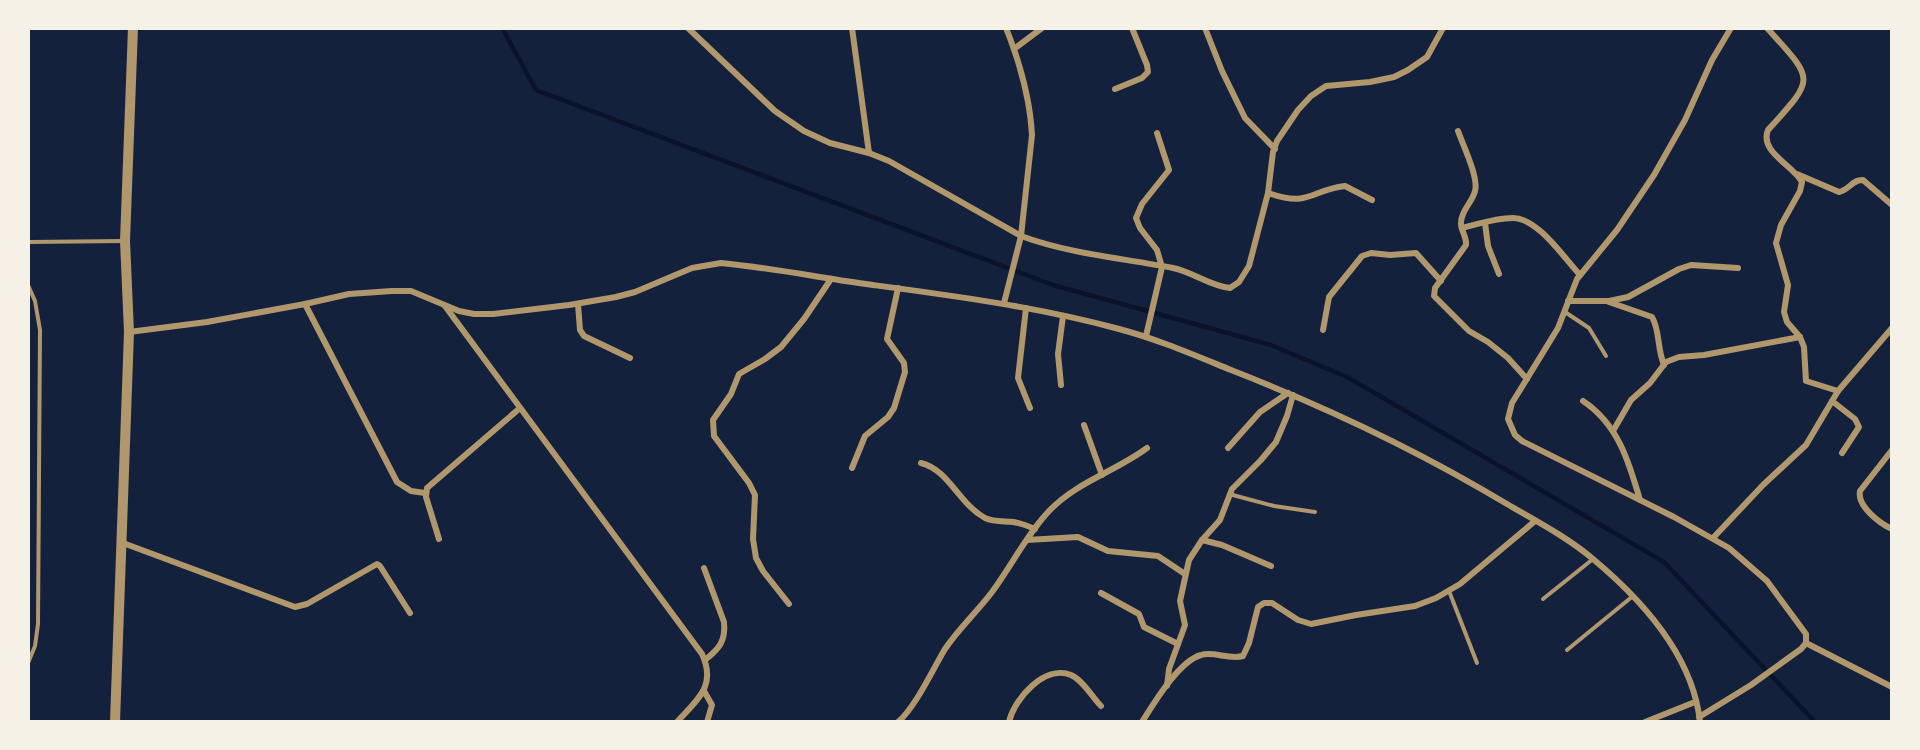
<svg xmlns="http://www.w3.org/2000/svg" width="1920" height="750" font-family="Spectral,serif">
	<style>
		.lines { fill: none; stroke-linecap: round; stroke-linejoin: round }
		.stream { stroke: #0b132b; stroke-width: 4.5 }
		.service { stroke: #b1986c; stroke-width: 4 }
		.minor { stroke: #b1986c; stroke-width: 6 }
		.tertiary { stroke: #b1986c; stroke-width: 10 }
	</style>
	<rect width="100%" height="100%" fill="#14213d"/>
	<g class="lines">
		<path class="stream" d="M502,28l34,62 517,195 218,60 78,33 315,184 151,160"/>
		<g class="service">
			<path d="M28,242l96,-1"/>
			<path d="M28,285l7,16 5,29 -2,294 -3,22 -7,17"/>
			<path d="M1565,312l24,16 17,28"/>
			<path d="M1229,494l45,12 41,6"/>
			<path d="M1449,591l28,72"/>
			<path d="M1543,599l50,-40"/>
			<path d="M1567,650l66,-54"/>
		</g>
		<g class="minor">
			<path d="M688,28l87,83 29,20 26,12 39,10 20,8 132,75c49,18 101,22 152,32 20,4 37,18 57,20l9,-6 10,-16 19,-73 5,-41 4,-11 21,-31 13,-14 15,-10 44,-4 24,-5 14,-7 19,-13 16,-29"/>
			<path d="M852,28l17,125"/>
			<path d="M1205,28l17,43 23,47 30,31"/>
			<path d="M1767,28c48,53 49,49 1,102 -9,22 25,35 34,52l-2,9 -19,34 -5,18 12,42 -4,27 3,10 13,15 4,10 2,34 32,10"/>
			<path d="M1014,49l28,-21"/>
			<path d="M1115,89l27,-11 6,-6 -1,-7 -15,-37"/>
			<path d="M1458,131c5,14 21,47 17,60 -3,12 -13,18 -14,31 -1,8 6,14 5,23l-31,43 -1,8 35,35 19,11 20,16 19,21"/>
			<path d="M1797,174l42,18c10,-2 14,-13 24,-12l29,25"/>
			<path d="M1268,193c42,15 42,-3 77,-7l27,14"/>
			<path d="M1485,223l3,23 11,28"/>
			<path d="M1462,228c16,-4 34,-10 51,-10 25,0 51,40 67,57"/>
			<path d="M1568,301h41l19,-4 51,-28 12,-4 47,3"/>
			<path d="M1609,302l43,15c8,13 5,32 12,48"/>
			<path d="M1004,303l17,-67 11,-101c-2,-37 -12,-72 -26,-107"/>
			<path d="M305,304l92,178 14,9 14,2"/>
			<path d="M578,304l2,26 4,6 46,22"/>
			<path d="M445,306l257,348c15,32 -5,46 -25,68"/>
			<path d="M1026,308l-8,70 12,30"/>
			<path d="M1323,330l6,-33 33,-41 9,-3 19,2 26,-2 25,28"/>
			<path d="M129,332l78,-10 98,-18 44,-10 43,-3h19l48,20 15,3h19l76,-9 47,-8 19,-5 57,-24 29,-5c51,5 101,15 152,22 82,11 165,22 246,44 38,10 75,26 112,41 95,37 188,81 276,134 29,17 60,33 86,55 48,40 100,97 107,163"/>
			<path d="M1146,336l16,-69 -5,-17 -17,-22 -4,-10 6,-14 27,-34 -12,-37"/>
			<path d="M1061,385l-3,-31 5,-38"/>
			<path d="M1583,401c35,23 46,61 57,99"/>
			<path d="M1832,401l23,18 4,8 -17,26"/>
			<path d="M1084,425l18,50"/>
			<path d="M1613,431l18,-31 19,-17 16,-21 13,-5 25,-2 96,-18"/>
			<path d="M1228,448l32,-36 28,-19"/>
			<path d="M1892,450l-32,41c-3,15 19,32 32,38"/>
			<path d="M921,463c28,7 37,40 64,55 9,4 18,3 28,4 8,1 15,4 22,7"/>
			<path d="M852,468l13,-32 23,-19 6,-9 11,-36 -1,-9 -17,-24 11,-51"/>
			<path d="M1713,538l50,-53 43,-40 32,-54 54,-63"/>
			<path d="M439,539l-13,-42 1,-9 93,-80"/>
			<path d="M1027,540l51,-3 30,14 50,5 27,18"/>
			<path d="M1202,540l20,5 49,21"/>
			<path d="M123,543l172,64 12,-3 70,-40 3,2 30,47"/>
			<path d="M704,568l20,54c2,19 -5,27 -19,38"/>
			<path d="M1101,593l38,21 5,13 34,17"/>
			<path d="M789,604l-26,-33 -7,-13 -3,-19 2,-44 -6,-12 -35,-47 -1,-16 18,-26 8,-20 26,-15 16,-12 23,-28 27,-40"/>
			<path d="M1806,643l86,44"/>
			<path d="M1167,686l2,-17 16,-44 -5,-24 9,-41 13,-20 18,-20 12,-31 29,-29 15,-18 11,-26 6,-21"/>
			<path d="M704,691l8,14 -5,17"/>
			<path d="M1699,717l52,-32 50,-36 5,-6v-9l-39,-53 -38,-33 -55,-31 -152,-76 -7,-6 -7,-16 4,-16 46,-75 19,-49 40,-49 37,-55 31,-55 27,-60 19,-32"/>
			<path d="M898,722c17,-14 35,-53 47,-73 14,-21 32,-37 47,-57 20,-27 35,-58 58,-82 27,-28 66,-39 97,-62"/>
			<path d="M1009,722c5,-23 36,-58 62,-47 12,5 21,22 30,31"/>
			<path d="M1142,722c12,-19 37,-61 59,-67 13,-4 28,5 42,1l6,-13 9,-36 6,-4h8l26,17 13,4 45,-9 59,-9 21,-8 24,-14 75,-63"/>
			<path d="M1645,722l50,-20"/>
		</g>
		<path class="tertiary" d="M115,722l14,-390 -4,-91 8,-213"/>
	</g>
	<rect width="1920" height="750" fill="none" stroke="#f6f1e7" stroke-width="60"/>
</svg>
